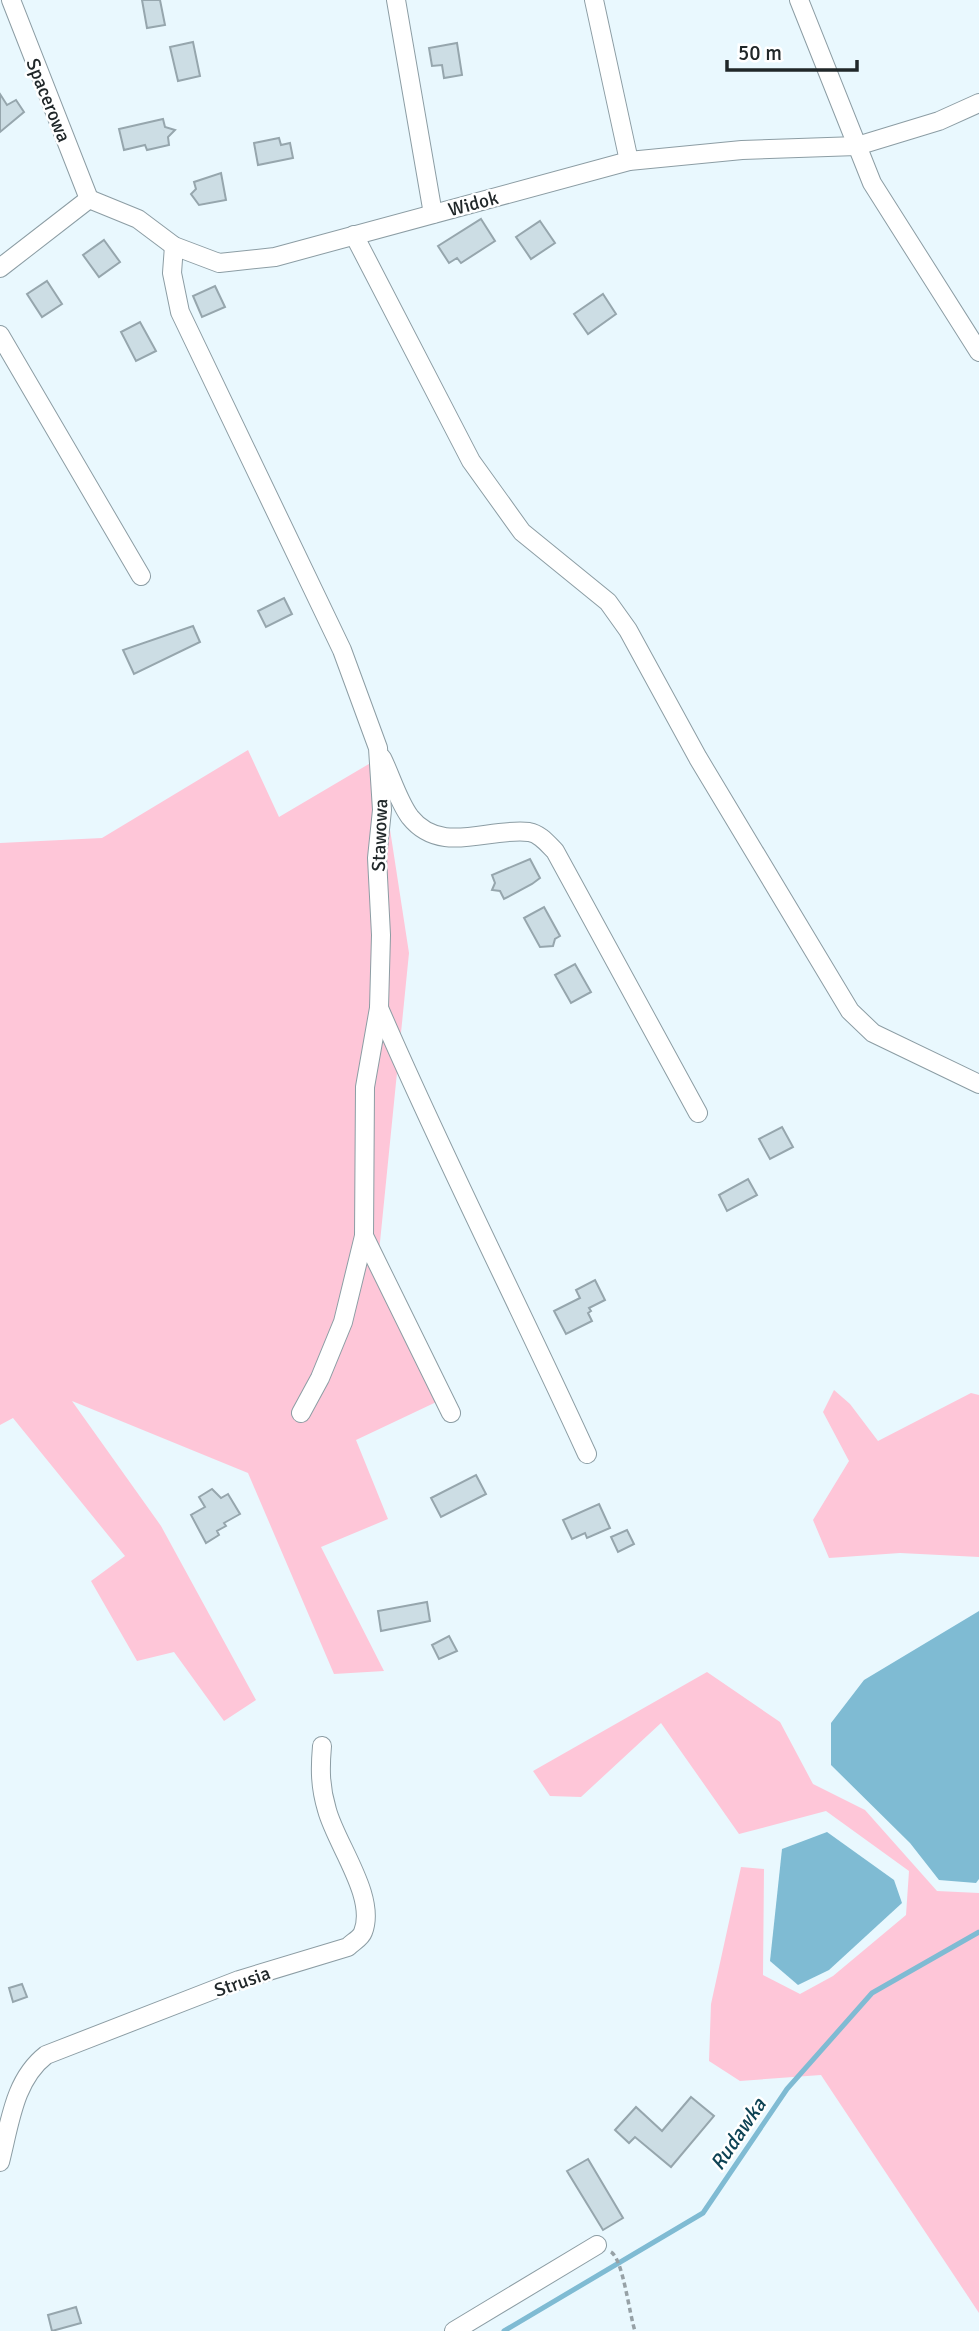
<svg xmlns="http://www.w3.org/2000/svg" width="979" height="2331" font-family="Signika,sans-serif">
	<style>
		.green { fill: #fec6d8 }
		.water { fill: #7fbbd3 }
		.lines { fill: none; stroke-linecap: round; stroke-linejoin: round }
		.stream { stroke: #7fbbd3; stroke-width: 5 }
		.building { fill: #ccdde4; stroke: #96a6ad; stroke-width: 2 }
		.minor-casing { stroke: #8c9da4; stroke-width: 20 }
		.path { stroke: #96a1a6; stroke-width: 3.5; stroke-dasharray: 5 3.5; stroke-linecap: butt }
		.minor { stroke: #fff; stroke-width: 18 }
		.labels { text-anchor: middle; stroke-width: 5; stroke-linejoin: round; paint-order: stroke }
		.street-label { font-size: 19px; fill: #202729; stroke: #fff }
		.water-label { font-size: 21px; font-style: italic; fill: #0e4354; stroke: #fff }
	</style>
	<rect width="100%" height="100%" fill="#e9f8fe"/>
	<g class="green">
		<path d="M248,750l31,67 100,-59 30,195 -30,299 70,144 -93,44 32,79 -67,28 63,124 -50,3 -86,-201 -176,-72 89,125 95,174 -32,21 -50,-69 -37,9 -46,-80 34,-25 -112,-138 -13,7v-582l102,-5z"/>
		<path d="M834,1390l16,14 28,37 93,-48 8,2v162l-79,-4 -71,5 -16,-38 36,-59 -26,-49z"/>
		<path d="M707,1672l73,50 33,62 52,26 72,81 42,2v420l-158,-238 -81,6 -31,-20 2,-57 30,-137 23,2 -1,106 37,19 33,-18 73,-61 3,-44 -83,-60 -87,23 -78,-111 -80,74 -31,-1 -17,-25z"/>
	</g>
	<g class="water">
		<path d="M979,1611v268l-3,4 -37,-3 -29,-37 -79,-78v-42l33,-43z"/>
		<path d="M827,1832l67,48 8,23 -73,67 -31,15 -28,-24 12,-112z"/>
	</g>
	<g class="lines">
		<path class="stream" d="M504,2331l199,-118 84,-124 85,-96 107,-61"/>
	</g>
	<g class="building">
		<path d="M142,0h18l5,25 -18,3z"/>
		<path d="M193,42l7,34 -22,5 -8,-34z"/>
		<path d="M457,43l5,32 -18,3 -2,-13 -10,1 -3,-18z"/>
		<path d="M0,94l7,11 9,-5 8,12 -24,20z"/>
		<path d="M163,119l2,8 10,3 -7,7 1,8 -22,5 -2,-5 -21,5 -5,-21z"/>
		<path d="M279,138l2,7 9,-2 3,15 -35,7 -4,-22z"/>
		<path d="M221,173l5,27 -27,5 -8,-11 5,-5 -2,-7z"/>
		<path d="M481,219l14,22 -34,22 -4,-5 -8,5 -11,-17z"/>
		<path d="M540,221l15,22 -24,16 -15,-22z"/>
		<path d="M104,240l16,22 -21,15 -16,-22z"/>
		<path d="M47,281l15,23 -20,13 -15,-23z"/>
		<path d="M215,286l10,21 -23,10 -9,-21z"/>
		<path d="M603,294l13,20 -28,20 -14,-20z"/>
		<path d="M140,322l16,29 -20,10 -15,-29z"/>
		<path d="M284,598l8,16 -26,13 -8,-16z"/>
		<path d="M193,626l7,16 -66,32 -11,-24z"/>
		<path d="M530,859l10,19 -8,6 -28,15 -4,-8 -8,-1 3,-7 -3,-8z"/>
		<path d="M544,907l16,29 -5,3 -2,7 -13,1 -16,-29z"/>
		<path d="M575,964l16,28 -20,11 -16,-28z"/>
		<path d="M782,1127l11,20 -23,12 -11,-20z"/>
		<path d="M748,1179l9,16 -30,16 -8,-16z"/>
		<path d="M595,1280l10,20 -16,8 2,3 -3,2 4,8 -26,13 -12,-23 26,-13 -4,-8z"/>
		<path d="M476,1475l10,19 -45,23 -10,-19z"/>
		<path d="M212,1489l9,9 7,-4 12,20 -16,9 2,3 -9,5 2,4 -13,8 -15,-28 14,-8 -6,-10z"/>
		<path d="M599,1504l11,24 -23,10 -2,-5 -13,6 -9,-19z"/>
		<path d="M627,1530l7,14 -16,8 -7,-15z"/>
		<path d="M427,1602l3,19 -49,10 -3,-20z"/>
		<path d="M449,1636l8,15 -18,8 -7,-14z"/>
		<path d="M22,1984l5,13 -14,5 -4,-14z"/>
		<path d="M691,2097l23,19 -43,51 -36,-30 -6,6 -14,-13 21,-23 26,24z"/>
		<path d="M588,2159l35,59 -20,12 -36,-59z"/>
		<path d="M76,2307l5,16 -29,8 -4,-16z"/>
	</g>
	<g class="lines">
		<defs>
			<g id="minor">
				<path d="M11,0l78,199"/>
				<path d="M396,0l37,214"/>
				<path d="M594,0l35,161"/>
				<path d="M799,0l73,183 107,169"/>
				<path d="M89,199l49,20 36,27 45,17 56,-6 354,-96 113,-11 115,-4 82,-25 40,-18"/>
				<path d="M354,235l117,226 51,71 86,70 20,28 70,128 152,253 23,22 106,51"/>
				<path d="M174,246l-2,27 8,39 162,338 36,98 4,62 -5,48 4,77 -2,73 -14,79 -1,149 -21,86 -23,56 -19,35"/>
				<path d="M0,268l89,-69"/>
				<path d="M0,335l141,241"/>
				<path d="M382,758c9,18 16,43 28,59 31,39 78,10 119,15 11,2 18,11 26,19l143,262"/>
				<path d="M379,1008c65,151 140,297 208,446"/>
				<path d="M364,1236l87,177"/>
				<path d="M0,2162c10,-39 14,-82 46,-107l193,-75 109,-33c5,-5 13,-9 15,-15 14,-35 -27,-88 -36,-122 -7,-23 -7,-41 -5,-64"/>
				<path d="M454,2331l143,-86"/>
			</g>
		</defs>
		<use href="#minor" class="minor-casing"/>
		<path class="path" d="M611,2252c12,7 18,61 24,79"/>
		<use href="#minor" class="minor"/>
	</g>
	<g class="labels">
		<g class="street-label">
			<text transform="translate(49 100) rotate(68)" y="7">Spacerowa</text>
			<text transform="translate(473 203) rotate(-15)" y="7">Widok</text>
			<text transform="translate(379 835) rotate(-88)" y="7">Stawowa</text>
			<text transform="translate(242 1981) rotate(-19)" y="7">Strusia</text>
		</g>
		<g class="water-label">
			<text transform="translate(738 2134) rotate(-56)" y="7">Rudawka</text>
		</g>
	</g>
	<path d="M727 60v10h130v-10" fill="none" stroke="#202729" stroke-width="3.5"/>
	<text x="738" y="60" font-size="21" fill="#202729" stroke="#ffffff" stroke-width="5" paint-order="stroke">50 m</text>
</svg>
